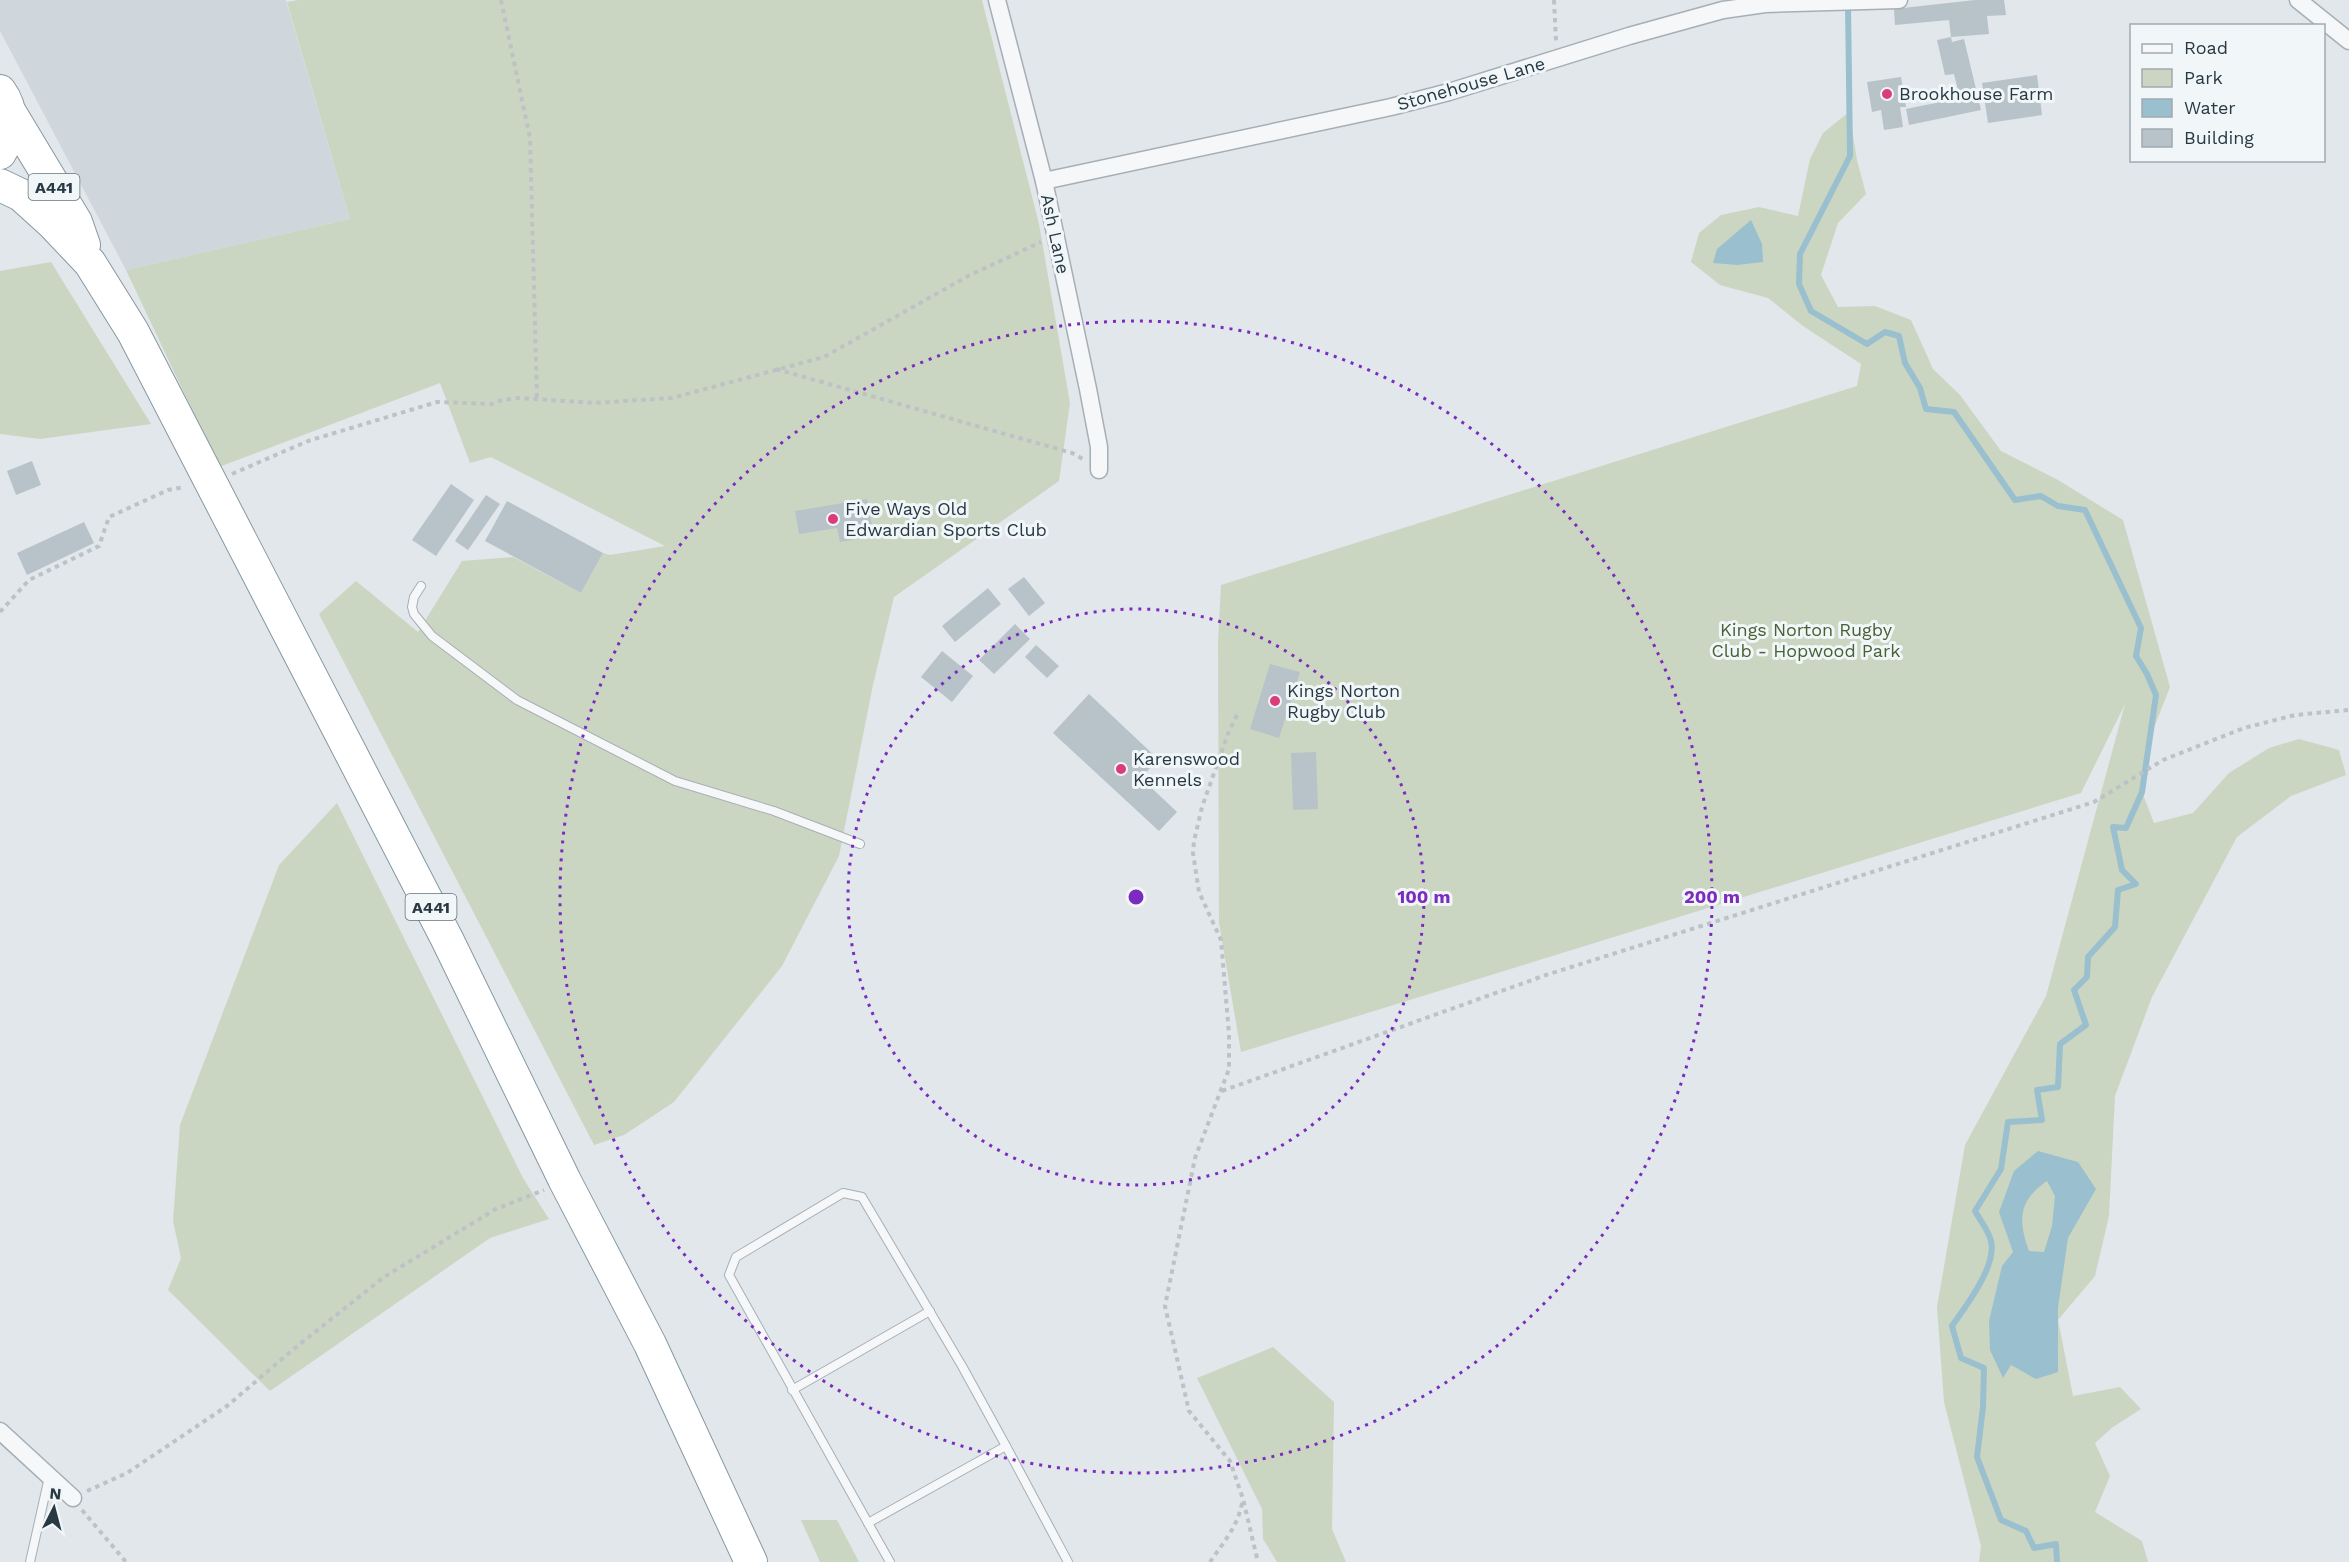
<svg xmlns="http://www.w3.org/2000/svg" width="2349" height="1562" font-family="'Work Sans',sans-serif">
	<style>
		.built { fill: #cfd7dd }
		.green { fill: #cbd6c2 }
		.water { fill: #9abfce; fill-rule: evenodd }
		.lines { fill: none; stroke-linecap: round; stroke-linejoin: round }
		.stream { stroke: #9abfce; stroke-width: 6 }
		.building { fill: #b8c2c9 }
		.lane-casing { stroke: #a6afb6; stroke-width: 10 }
		.street-casing { stroke: #a6afb6; stroke-width: 19 }
		.highway-casing { stroke: #8798a3; stroke-width: 34 }
		.path { stroke: #bcc2c6; stroke-width: 4; stroke-dasharray: 4.5 4.5; stroke-linecap: butt }
		.lane { stroke: #f5f7f9; stroke-width: 8 }
		.street { stroke: #f5f7f9; stroke-width: 16 }
		.highway { stroke: #fff; stroke-width: 32 }
		.ring { fill: none; stroke: #7b2cbf; stroke-width: 3; stroke-dasharray: 3 6 }
		.poi-dot { fill: #da3d78; stroke: #f1f6f8; stroke-width: 2 }
		.labels { text-anchor: middle; stroke-width: 6; stroke-linejoin: round; paint-order: stroke }
		.shield { fill: #f1f6f8; stroke: #64727a; stroke-width: 1.5 }
		.shield-label { font-size: 16px; font-weight: bold; fill: #283944 }
		.street-label { font-size: 18px; fill: #283944; stroke: #f1f6f8 }
		.poi-label { font-size: 18px; fill: #283944; stroke: #f1f6f8; text-anchor: start }
		.park-label { font-size: 18px; fill: #476134; stroke: #f1f6f8 }
		.centre { fill: #7b2cbf; stroke: #f1f6f8; stroke-width: 3 }
		.ring-label { font-size: 18px; text-anchor: middle; font-weight: bold; fill: #7b2cbf; stroke: #f1f6f8; stroke-width: 6; stroke-linejoin: round; paint-order: stroke }
	</style>
	<rect width="100%" height="100%" fill="#e1e7eb"/>
	<path class="built" d="M0,0h286l64,219 -224,51 -126,-239z"/>
	<g class="green">
		<path d="M298,0h684l57,224 31,179 -11,78 -165,116 -21,88 -34,171 -57,110 -108,136 -50,33 -30,10 -275,-531 37,-33 62,51 44,-71 51,-4 68,36 22,-40 7,2 55,-9 -174,-89 -21,6 -30,-80 -221,84 -93,-197 224,-51 -63,-217z"/>
		<path d="M1849,112l8,48 9,34 -28,29 -17,52 17,32 37,-1 36,14 22,49 27,26 41,56 57,29 65,40 47,167 -20,51 -8,54 12,31 39,-10 36,-40 40,-25 30,-9 40,11 7,25 -55,21 -54,41 -85,160 -37,99 -6,120 -14,60 -37,44 15,76 47,-9 21,22 -28,18 -18,16 15,33 -15,36 47,29 6,21h-169l2,-16 -37,-144 -7,-95 28,-162 81,-149 79,-292 -44,89 -840,259 -22,-129 -1,-282 3,-56 636,-199 4,-22 -58,-38 -35,-28 -48,-13 -29,-23 8,-29 22,-18 38,-8 39,9 12,-57 13,-26z"/>
		<path d="M51,262l100,162 -111,15 -40,-5v-163z"/>
		<path d="M337,803l186,375 26,41 -59,19 -220,153 -102,-101 13,-32 -8,-37 7,-96 99,-260z"/>
		<path d="M1273,1347l61,55 -2,127 14,33h-69l-14,-23 -1,-30 -65,-131z"/>
		<path d="M801,1520h36l22,42h-39z"/>
	</g>
	<g class="water">
		<path d="M1751,220l11,24 1,18 -26,3 -24,-2 4,-14z"/>
		<path d="M2038,1151l40,11 18,27 -28,49 -10,70v64l-22,7 -25,-14 -8,13 -13,-28 -1,-29 13,-55 11,-14 -14,-40 15,-41zM2047,1181l8,15 -3,30 -8,26 -15,-1c-11,-31 -11,-50 18,-70z"/>
	</g>
	<g class="lines">
		<path class="stream" d="M1848,4l2,152 -50,98 -1,30 12,27 56,33 18,-12 14,4 6,27 15,25 6,21 28,3 61,88 26,-4 17,10 27,4 56,118 -5,28 11,18 9,21 -14,97 -16,36 -13,-1 9,43 14,14 -18,6 -3,37 -27,30 -1,20 -13,13 12,35 -26,19 -2,43 -21,3 5,30 -34,2 -7,47 -26,42c5,9 14,20 16,30 6,25 -25,65 -39,85l9,32 23,10 -1,39 -6,50 24,63 25,11 8,17 22,-4 1,18"/>
	</g>
	<g class="building">
		<path d="M1975,0h29l2,15 -19,1 2,18 -38,3 -2,-17 -54,5 -1,-16z"/>
		<path d="M1951,37l1,5 12,-3 17,71 -72,15 -3,-16 54,-11 -6,-24 -9,1 -8,-35z"/>
		<path d="M2037,75l5,40 -54,8 -6,-40z"/>
		<path d="M1901,77l5,30h-6l3,20 -19,3 -3,-20 -9,2 -5,-30z"/>
		<path d="M32,461l9,24 -25,10 -9,-24z"/>
		<path d="M451,484l23,16 -38,56 -24,-16z"/>
		<path d="M486,495l14,9 -32,46 -13,-9z"/>
		<path d="M867,499l7,37 -34,6 -3,-14 -38,6 -4,-23z"/>
		<path d="M507,501l96,52 -22,40 -96,-52z"/>
		<path d="M84,522l10,21 -67,32 -10,-22z"/>
		<path d="M1024,577l21,26 -16,13 -21,-27z"/>
		<path d="M988,588l13,16 -46,38 -13,-16z"/>
		<path d="M1015,624l15,15 -36,35 -15,-14z"/>
		<path d="M1036,645l23,21 -12,12 -22,-21z"/>
		<path d="M942,651l31,25 -21,26 -31,-25z"/>
		<path d="M1270,664l30,8 -21,66 -29,-9z"/>
		<path d="M1089,694l69,65 -17,19 36,34 -18,19 -106,-98z"/>
		<path d="M1316,752l2,57 -25,1 -2,-57z"/>
	</g>
	<g class="lines">
		<defs>
			<g id="lane">
				<path d="M421,586l-7,11 -2,10 2,7 18,22 85,64 158,81 99,30 86,33"/>
				<path d="M792,1390l138,-79"/>
				<path d="M868,1523l-139,-248 7,-18 107,-64 19,4 100,169 44,80"/>
				<path d="M30,1562l19,-85"/>
				<path d="M890,1562l-22,-39 138,-77 62,116"/>
			</g>
			<g id="street">
				<path d="M997,0l47,181 44,208 11,58v23"/>
				<path d="M2298,0l51,41"/>
				<path d="M1044,181l347,-74 58,-15 180,-56 94,-26 42,-6 134,-4"/>
				<path d="M0,1431l73,67"/>
			</g>
			<g id="highway">
				<path d="M0,91c14,19 13,42 0,62"/>
				<path d="M11,114l65,108 8,23"/>
				<path d="M0,185l21,10 32,29 37,39 43,69 314,607 118,242 85,163 101,218"/>
			</g>
		</defs>
		<use href="#lane" class="lane-casing"/>
		<use href="#street" class="street-casing"/>
		<use href="#highway" class="highway-casing"/>
		<g class="path">
			<path d="M501,0l29,138 7,262"/>
			<path d="M1554,0l2,41"/>
			<path d="M776,369l296,84 11,6"/>
			<path d="M232,474l76,-33 129,-39 55,2 10,-4 17,-2 75,5 78,-5 152,-41 144,-81 73,-34"/>
			<path d="M0,612l29,-32 70,-34 10,-29 59,-27 17,-3"/>
			<path d="M1237,715l-8,16 -27,76 -8,34 -1,12 6,39 22,48 8,94v35l-34,89 -30,148 24,105 41,50 13,38 15,63"/>
			<path d="M1222,1091l324,-116 548,-173 69,-42 81,-32 51,-13 54,-5"/>
			<path d="M87,1491l40,-18 100,-67 68,-58 89,-71 112,-68 48,-19"/>
			<path d="M82,1510l44,52"/>
			<path d="M1210,1562c13,-19 28,-36 32,-59"/>
		</g>
		<use href="#lane" class="lane"/>
		<use href="#street" class="street"/>
		<use href="#highway" class="highway"/>
	</g>
	<g class="ring">
		<circle cx="1136" cy="897" r="288"/>
		<circle cx="1136" cy="897" r="576"/>
	</g>
	<g class="poi-dot">
		<circle cx="1887" cy="94" r="6"/>
		<circle cx="833" cy="519" r="6"/>
		<circle cx="1275" cy="701" r="6"/>
		<circle cx="1121" cy="769" r="6"/>
	</g>
	<g class="labels">
		<g class="shield">
			<rect x="28.5" y="174" width="51" height="26" rx="4.5"/>
			<rect x="405.5" y="894" width="51" height="26" rx="4.5"/>
		</g>
		<g class="shield-label">
			<text x="54" y="193">A441</text>
			<text x="431" y="913">A441</text>
		</g>
		<g class="street-label">
			<text transform="translate(1471 84) rotate(-16)" y="6">Stonehouse Lane</text>
			<text transform="translate(1055 234) rotate(78)" y="6">Ash Lane</text>
		</g>
		<g class="poi-label">
			<text x="1899" y="100">Brookhouse Farm</text>
			<text x="845" y="515">Five Ways Old<tspan x="845" dy="21">Edwardian Sports Club</tspan></text>
			<text x="1287" y="697">Kings Norton<tspan x="1287" dy="21">Rugby Club</tspan></text>
			<text x="1133" y="765">Karenswood<tspan x="1133" dy="21">Kennels</tspan></text>
		</g>
		<g class="park-label">
			<text x="1806" y="636">Kings Norton Rugby<tspan x="1806" dy="21">Club - Hopwood Park</tspan></text>
		</g>
	</g>
	<circle cx="1136" cy="897" r="9" class="centre"/>
	<g class="ring-label">
		<text x="1424" y="903">100 m</text>
		<text x="1712" y="903">200 m</text>
	</g>
	<rect x="2130" y="24" width="195" height="138" fill="#f1f6f8" stroke="#a1aab0" stroke-width="1.5"/>
	<rect x="2142" y="44" width="30" height="9" fill="#f5f7f9" stroke="#a1aab0" stroke-width="1.5"/>
	<text x="2184" y="54" font-size="18" fill="#283944">Road</text>
	<rect x="2142" y="69" width="30" height="18" fill="#cbd6c2" stroke="#a1aab0" stroke-width="1.5"/>
	<text x="2184" y="84" font-size="18" fill="#283944">Park</text>
	<rect x="2142" y="99" width="30" height="18" fill="#9abfce" stroke="#a1aab0" stroke-width="1.5"/>
	<text x="2184" y="114" font-size="18" fill="#283944">Water</text>
	<rect x="2142" y="129" width="30" height="18" fill="#b8c2c9" stroke="#a1aab0" stroke-width="1.5"/>
	<text x="2184" y="144" font-size="18" fill="#283944">Building</text>
	<g transform="translate(54 1508) rotate(6)" stroke="#f1f6f8" stroke-width="4.5" paint-order="stroke">
	<path d="M0-4.5L10 22L0 15L-10 22Z" fill="#283944"/>
	<text y="-9" font-size="16" font-weight="bold" text-anchor="middle" fill="#283944">N</text>
	</g>
</svg>
